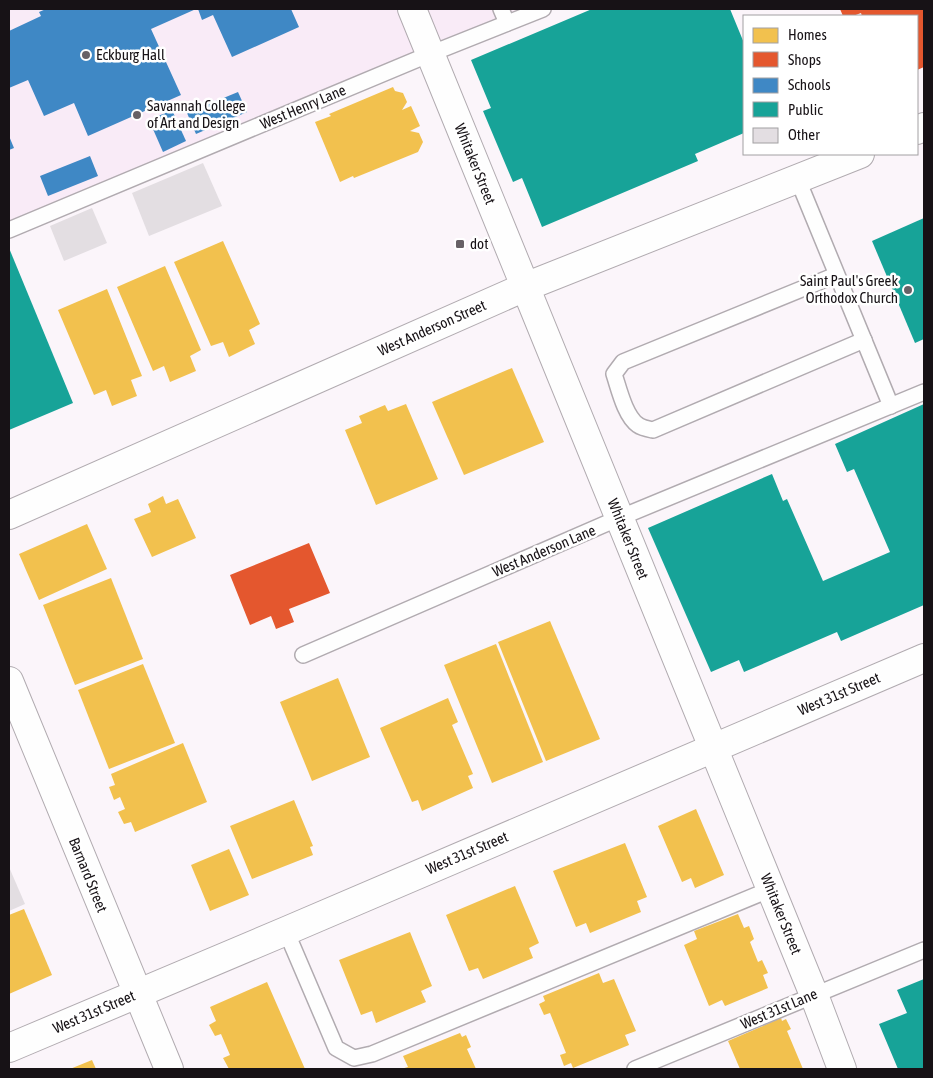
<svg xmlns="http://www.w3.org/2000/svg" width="933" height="1078" font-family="'Asap Condensed',sans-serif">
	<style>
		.built { fill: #f9ebf7 }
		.homes { fill: #f2c14e }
		.shops { fill: #e4572e }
		.schools { fill: #3f88c5 }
		.public { fill: #17a398 }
		.building { fill: #e3dee2 }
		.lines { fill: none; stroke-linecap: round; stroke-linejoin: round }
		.service-casing { stroke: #b1abb0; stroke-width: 18 }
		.minor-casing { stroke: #b1abb0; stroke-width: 30 }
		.tertiary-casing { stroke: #b1abb0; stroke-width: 30 }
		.secondary-casing { stroke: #b1abb0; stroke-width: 30 }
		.service { stroke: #fefefe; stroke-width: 15 }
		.minor { stroke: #fefefe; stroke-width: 28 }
		.tertiary { stroke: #fefefe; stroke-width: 28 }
		.secondary { stroke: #fefefe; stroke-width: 28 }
		.poi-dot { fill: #676166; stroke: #fff; stroke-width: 2 }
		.labels { text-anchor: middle; stroke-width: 5; stroke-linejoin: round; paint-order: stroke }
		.poi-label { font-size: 15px; fill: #171216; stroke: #fff; text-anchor: start }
		.street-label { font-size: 15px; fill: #171216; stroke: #fff }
	</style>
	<rect width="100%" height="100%" fill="#fbf5fa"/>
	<path class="built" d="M9,9h514l-514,212z"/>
	<g class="homes">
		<path d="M393,87l2,4 8,2 4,9 -5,8 9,-4 9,20 -10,5 9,2 4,9 -5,10 -64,26 -1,-2 -13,6 -25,-60 16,-6 -2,-2z"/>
		<path d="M223,241l37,83 -11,6 6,14 -26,13 -6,-15 -12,4 -37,-84z"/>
		<path d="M165,266l36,84 -11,6 6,15 -26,11 -6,-16 -11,5 -36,-84z"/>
		<path d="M107,289l35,87 -11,4 6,16 -25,10 -6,-16 -12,5 -36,-85z"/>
		<path d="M512,368l32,74 -80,33 -32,-73z"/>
		<path d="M406,404l32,75 -62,26 -31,-75 17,-7 -3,-7 26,-11 3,6z"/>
		<path d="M163,496l3,8 12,-5 18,39 -44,19 -18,-38 17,-7 -3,-8z"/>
		<path d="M87,524l20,45 -68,31 -20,-46z"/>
		<path d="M111,578l32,81 -68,26 -32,-80z"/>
		<path d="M550,621l50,118 -54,22 -48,-119z"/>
		<path d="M496,644l47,118 -51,21 -48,-118z"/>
		<path d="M143,664l32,79 -66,26 -31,-79z"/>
		<path d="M338,678l32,79 -58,24 -32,-79z"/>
		<path d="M448,698l10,24 -6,3 21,49 -5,2 5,12 -51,23 -4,-11 -6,2 -32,-74z"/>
		<path d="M183,743l24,59 -72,30 -4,-10 -7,2 -6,-12 7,-3 -5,-12 -6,3 -5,-13 6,-2 -4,-11z"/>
		<path d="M294,800l19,46 -3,1 3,8 -61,24 -22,-53z"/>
		<path d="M696,809l28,66 -29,13 -4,-10 -9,4 -24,-56z"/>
		<path d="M625,843l22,54 -10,4 4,11 -51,21 -4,-10 -10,4 -23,-56z"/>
		<path d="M229,849l20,46 -39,16 -19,-46z"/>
		<path d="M515,886l24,57 -10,5 4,10 -50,21 -5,-11 -9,3 -23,-56z"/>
		<path d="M24,909l28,66 -43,19v-79z"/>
		<path d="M738,914l6,14 5,-2 5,13 -4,3 8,20 4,-2 6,13 -5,2 5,13 -43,18 -3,-6 -13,6 -25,-61 13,-6 -3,-8z"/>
		<path d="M410,932l22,54 -11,5 5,11 -50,21 -4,-12 -11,4 -22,-55z"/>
		<path d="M599,973l4,10 11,-4 22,52 -11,4 4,10 -56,23 -2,-5 -7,3 -4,-11 6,-2 -16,-40 -6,2 -5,-11 6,-3 -2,-5z"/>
		<path d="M267,982l38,87h-68l-1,-1 -7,1 -6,-11 7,-3 -9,-21 -6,2 -6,-11 7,-4 -6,-14z"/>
		<path d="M781,1018l1,3 4,-2 5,10 -4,2 16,38h-63l-12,-28z"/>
		<path d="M460,1033l2,4 4,-2 5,12 -4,2 9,20h-75l7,-2 -5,-11z"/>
		<path d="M92,1060l4,9h-26z"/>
	</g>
	<g class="shops">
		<path d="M840,9h84v58l-7,3v-54h-55l-1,-3 -8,3h-10z"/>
		<path d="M309,543l21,50 -41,16 5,13 -18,7 -5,-13 -21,9 -20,-50z"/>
	</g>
	<g class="schools">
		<path d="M46,9h150l-45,20 30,66 -93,41 -14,-33 -30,13 -16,-36 -19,8v-57l32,-15 -2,-4z"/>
		<path d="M198,9h93l8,18 -67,30 -19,-42 -11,5z"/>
		<path d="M238,92l9,20 -51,22 -9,-21z"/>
		<path d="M172,110l14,31 -23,11 -14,-32z"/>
		<path d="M9,136l5,12 -5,2z"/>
		<path d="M90,156l8,20 -50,20 -8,-20z"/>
	</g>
	<g class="public">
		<path d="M592,9h138l14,34v90l-49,21 3,7 -156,66 -20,-49 -9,4 -30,-71 8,-3 -20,-48z"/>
		<path d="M924,218v121l-9,4 -43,-102z"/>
		<path d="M9,248l64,155 -64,27z"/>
		<path d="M924,404v201l-83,36 -4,-9 -93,40 -5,-12 -28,12 -63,-144 124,-54 11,27 4,-2 36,82 67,-29 -36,-83 -7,3 -12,-28z"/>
		<path d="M924,979v90h-26l-19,-45 28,-11 -10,-23z"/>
	</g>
	<g class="building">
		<path d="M203,163l19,43 -73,30 -17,-43z"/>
		<path d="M92,208l15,35 -43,18 -14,-35z"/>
		<path d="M9,867l16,37 -16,7z"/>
	</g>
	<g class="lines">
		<defs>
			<g id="service">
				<path d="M501,9l6,14"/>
				<path d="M798,180l93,226"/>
				<path d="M9,230l421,-176 113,-45"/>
				<path d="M836,275l-213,87 -9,12c5,15 11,42 24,51 4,3 10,4 15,5l211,-90"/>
				<path d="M303,655l316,-137 305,-126"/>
				<path d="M286,931l50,117 18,10 18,-4 399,-165"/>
				<path d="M635,1069l289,-119"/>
			</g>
			<path id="minor" d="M9,1048l277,-117 638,-273"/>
			<path id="tertiary" d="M9,681l160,388"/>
			<g id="secondary">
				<path d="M412,9l402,986 28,74"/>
				<path d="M917,130l7,-3"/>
				<path d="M9,515l516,-228 335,-133"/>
			</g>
		</defs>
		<use href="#service" class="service-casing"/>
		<use href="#minor" class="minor-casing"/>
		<use href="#tertiary" class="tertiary-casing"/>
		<use href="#secondary" class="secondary-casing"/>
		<use href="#service" class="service"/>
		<use href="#minor" class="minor"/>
		<use href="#tertiary" class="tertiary"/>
		<use href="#secondary" class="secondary"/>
	</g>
	<g class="poi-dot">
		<circle cx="86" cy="55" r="5"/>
		<circle cx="137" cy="115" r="5"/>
		<rect x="455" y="239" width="10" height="10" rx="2.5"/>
		<circle cx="908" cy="290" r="5"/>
	</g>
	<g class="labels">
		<g class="poi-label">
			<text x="96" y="60">Eckburg Hall</text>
			<text x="147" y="111">Savannah College<tspan x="147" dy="17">of Art and Design</tspan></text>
			<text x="470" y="249">dot</text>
			<text x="898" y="286" text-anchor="end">Saint Paul's Greek<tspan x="898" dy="17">Orthodox Church</tspan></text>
		</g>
		<g class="street-label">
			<text transform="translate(303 107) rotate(-23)" y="5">West Henry Lane</text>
			<text transform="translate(475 164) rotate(68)" y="5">Whitaker Street</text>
			<text transform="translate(432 328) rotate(-24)" y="5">West Anderson Street</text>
			<text transform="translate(628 539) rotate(68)" y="5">Whitaker Street</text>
			<text transform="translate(544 551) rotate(-23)" y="5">West Anderson Lane</text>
			<text transform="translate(839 694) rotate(-23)" y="5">West 31st Street</text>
			<text transform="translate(467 853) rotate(-23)" y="5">West 31st Street</text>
			<text transform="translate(88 875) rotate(68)" y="5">Barnard Street</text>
			<text transform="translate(781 914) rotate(68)" y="5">Whitaker Street</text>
			<text transform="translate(779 1009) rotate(-23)" y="5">West 31st Lane</text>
			<text transform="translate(94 1012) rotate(-23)" y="5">West 31st Street</text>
		</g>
	</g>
	<rect width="933" height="1078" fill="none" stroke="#171216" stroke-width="20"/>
	<rect x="743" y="15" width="175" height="140" fill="#ffffff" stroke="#a2a0a2"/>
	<rect x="753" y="28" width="25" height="15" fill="#f2c14e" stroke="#a2a0a2"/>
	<text x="788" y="40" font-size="15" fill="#171216">Homes</text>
	<rect x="753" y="52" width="25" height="15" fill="#e4572e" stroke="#a2a0a2"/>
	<text x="788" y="65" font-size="15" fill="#171216">Shops</text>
	<rect x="753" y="78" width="25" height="15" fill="#3f88c5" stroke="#a2a0a2"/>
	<text x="788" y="90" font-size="15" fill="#171216">Schools</text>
	<rect x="753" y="102" width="25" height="15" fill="#17a398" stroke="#a2a0a2"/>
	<text x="788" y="115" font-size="15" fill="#171216">Public</text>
	<rect x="753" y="128" width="25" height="15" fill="#e3dee2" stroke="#a2a0a2"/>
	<text x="788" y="140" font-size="15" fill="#171216">Other</text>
</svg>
